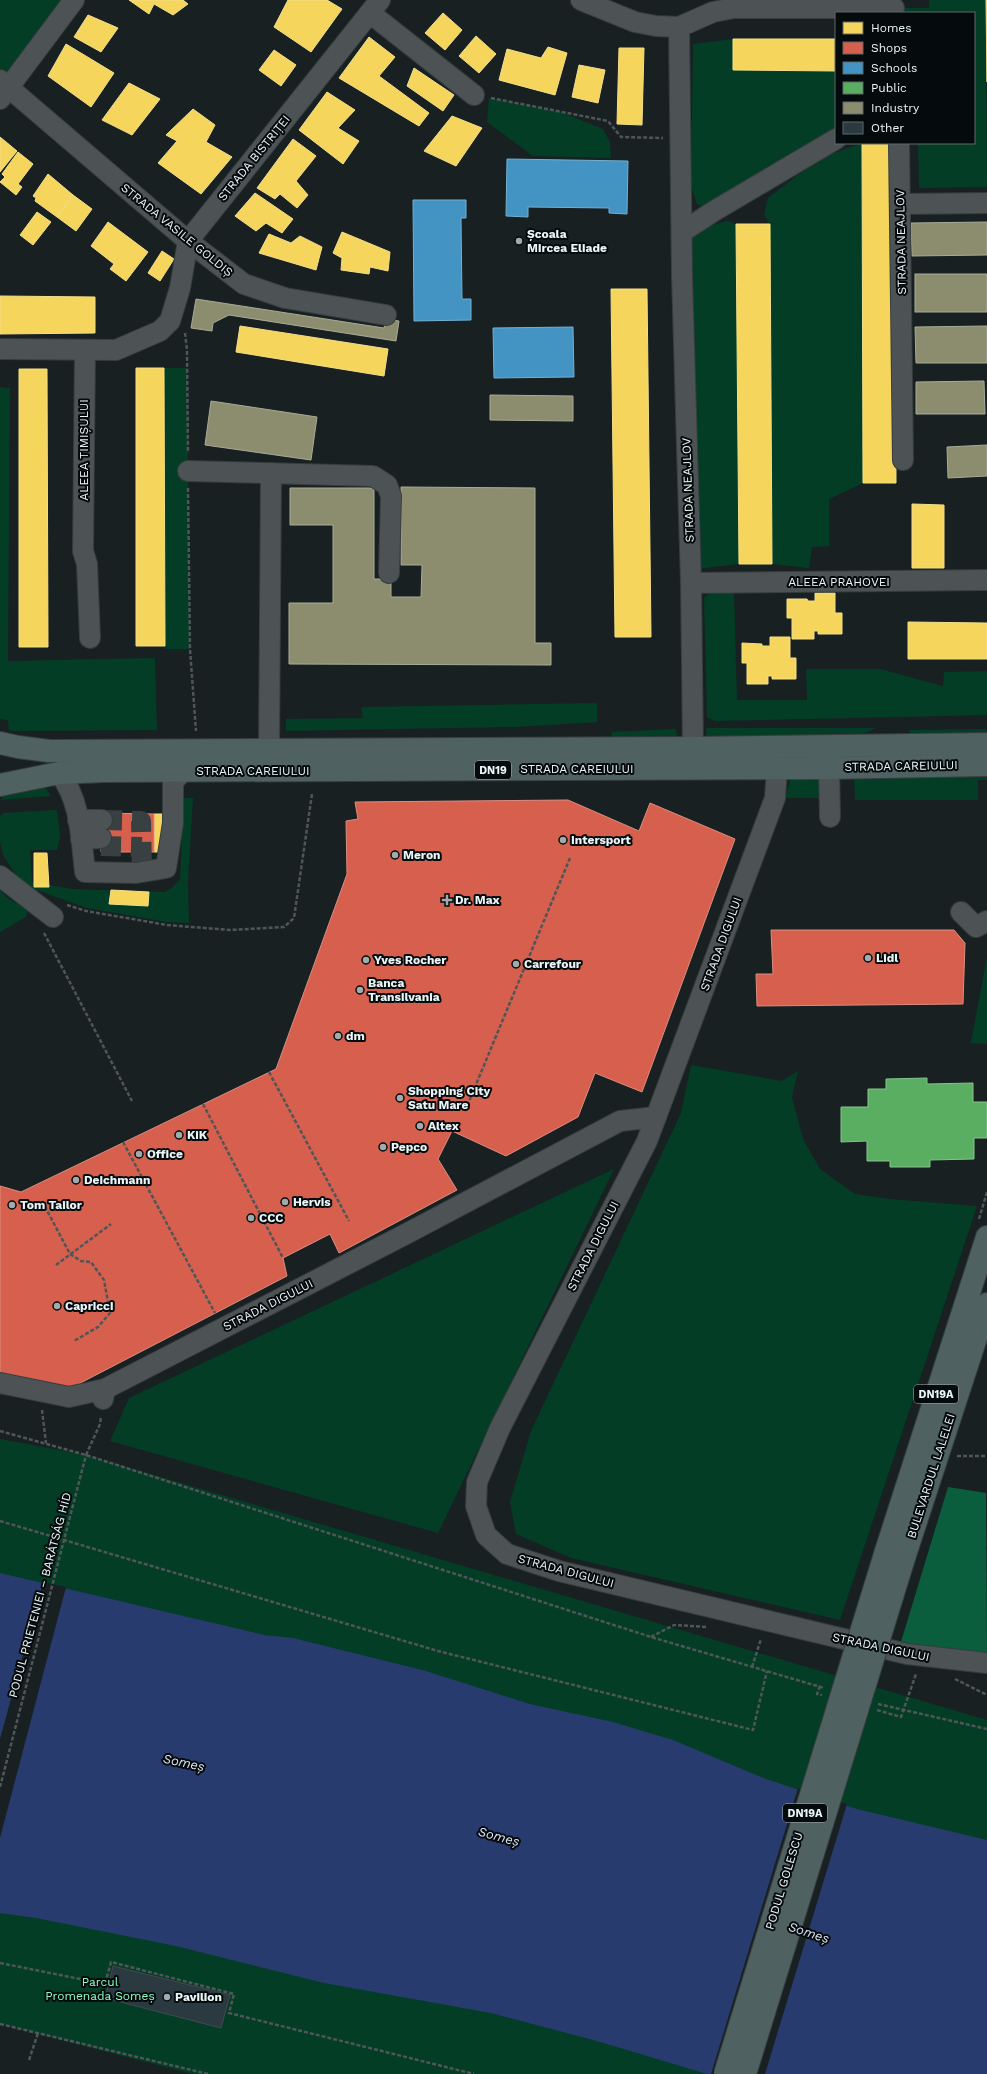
<svg xmlns="http://www.w3.org/2000/svg" width="987" height="2074" font-family="'Work Sans',sans-serif">
	<style>
		.green { fill: #043d26 }
		.forest { fill: #0a5d3d }
		.water { fill: #273b6f }
		.pier { fill: #182022 }
		.homes { fill: #f6d55c; stroke: #f3df8b }
		.shops { fill: #d6604d; stroke: #dc8d80 }
		.schools { fill: #4393c3; stroke: #75b1d3 }
		.public { fill: #5aae61; stroke: #86c48e }
		.industry { fill: #8c8c6e; stroke: #a8ac97 }
		.building { fill: #2b3940; stroke: #434a4c }
		.lines { fill: none; stroke-linecap: round; stroke-linejoin: round }
		.minor-tunnel { stroke: #384042; stroke-width: 20; stroke-dasharray: 20 10; stroke-linecap: butt }
		.minor-casing { stroke: #363d3e; stroke-width: 22 }
		.major-casing { stroke: #363d3e; stroke-width: 24 }
		.path { stroke: #505658; stroke-width: 2.5; stroke-dasharray: 4 2; stroke-linecap: butt }
		.minor { stroke: #4d5355; stroke-width: 20 }
		.major { stroke: #506161; stroke-width: 22 }
		.major-bridge-casing { stroke: #363d3e; stroke-width: 24; stroke-linecap: butt }
		.path-bridge { stroke: #505658; stroke-width: 2.5; stroke-dasharray: 4 2; stroke-linecap: butt }
		.major-bridge { stroke: #506161; stroke-width: 22 }
		.poi-dot { fill: #a1abad; stroke: #050b0d; stroke-width: 1.5 }
		.labels { text-anchor: middle; stroke-width: 4; stroke-linejoin: round; paint-order: stroke }
		.shield { fill: #050b0d; stroke: #a6b0b2; stroke-width: 1 }
		.shield-label { font-size: 11px; font-weight: bold; fill: #ebf6f8 }
		.street-label { font-size: 12px; fill: #ebf6f8; stroke: #050b0d }
		.poi-label { font-size: 12px; font-weight: bold; fill: #ebf6f8; stroke: #050b0d; text-anchor: start }
		.park-label { font-size: 12px; fill: #8ffdc3; stroke: #050b0d }
		.water-label { font-size: 13px; font-style: italic; fill: #d9e2f4; stroke: #050b0d }
	</style>
	<rect width="100%" height="100%" fill="#182022"/>
	<g class="green">
		<path d="M0,0h74l-66,87 -8,-7z"/>
		<path d="M929,0h57l1,187 -68,1 -1,-45h56v-130h-80v-5h35z"/>
		<path d="M733,39l1,31 102,1v68l-122,72 -17,-7 -6,-18 2,-142z"/>
		<path d="M489,98l72,14 42,17 7,13 1,16 -78,-2 -46,-34z"/>
		<path d="M862,143l1,340 -34,16v47l-17,1 -3,21 -37,-4 -2,-340 -6,-10 4,-16 31,-24 35,-21z"/>
		<path d="M727,221l9,3 3,340 -43,5 -5,-331 14,-11z"/>
		<path d="M164,368h23l3,281h-25v-3z"/>
		<path d="M0,387l10,1 -2,273 147,-3 2,72 -148,1 -1,-11 -8,-1z"/>
		<path d="M714,590l20,1 3,109h70l-1,-31h74l63,17 1,-14 43,-1v44l-272,6 -8,-4 -3,-119z"/>
		<path d="M597,703v19l-81,5 -230,4v-12l77,-1 -2,-11z"/>
		<path d="M706,728h171l-31,12 -139,2z"/>
		<path d="M676,729l1,8 -4,6 -59,1 -3,-12z"/>
		<path d="M987,729v7l-76,1 -2,-7z"/>
		<path d="M987,771v9h-9v20h-123l-1,-22z"/>
		<path d="M791,778l27,1 6,7 -1,12h-38z"/>
		<path d="M45,787l6,9 -51,4 10,-10z"/>
		<path d="M184,798h9l-5,82 1,43 -22,-1 -80,-14 -56,-20 -12,-8 -16,-25 -3,-13v-26l3,-3 54,-3 3,26 -3,14h-27l2,32 40,7 93,3 8,-5 7,-8z"/>
		<path d="M0,890l6,7 22,13 -2,7 -26,15z"/>
		<path d="M987,957v87l-17,-1 2,-6z"/>
		<path d="M691,1065l91,16 16,-10 -6,26 11,42 17,30 35,25 34,5 88,7 -137,414 -269,-62 -55,-24 -6,-32 21,-71 150,-318z"/>
		<path d="M614,1169l-176,364 -328,-92 19,-43z"/>
		<path d="M0,1439l86,16 901,265v354h-795l-192,-50z"/>
	</g>
	<path class="forest" d="M948,1487l38,6 1,164 -87,-12z"/>
	<path class="water" d="M0,1573l264,62 29,3 133,33 104,33 83,18 60,18 93,39 91,30 130,31v234h-280l-110,-33 -106,-28 -167,-30 -148,-37 -140,-28 -36,-5z"/>
	<g class="pier">
		<path d="M43,1582l23,5 -66,251v-99z"/>
		<path d="M798,1788l49,16 -82,270h-54z"/>
	</g>
	<g class="homes">
		<path d="M129,0h54l5,4 -15,11 -19,-11 -5,10z"/>
		<path d="M288,0h39l15,9 -31,43 -37,-25z"/>
		<path d="M986,0h1v82z"/>
		<path d="M443,13l19,17 -17,20 -20,-17z"/>
		<path d="M88,15l30,13 -17,24 -27,-15z"/>
		<path d="M476,36l20,18 -17,19 -20,-17z"/>
		<path d="M369,37l26,20 -16,19 50,37 -10,13 -80,-48z"/>
		<path d="M733,39h103v32l-103,-1z"/>
		<path d="M66,44l48,29 -23,34 -43,-31z"/>
		<path d="M548,47l19,6 -12,42 -56,-15 8,-31 34,9z"/>
		<path d="M619,48h25l-2,77 -25,-1z"/>
		<path d="M274,50l22,15 -15,21 -22,-16z"/>
		<path d="M579,65l26,5 -7,33 -26,-6z"/>
		<path d="M414,68l40,27 -11,16 -36,-25z"/>
		<path d="M129,83l31,16 -28,36 -30,-15z"/>
		<path d="M327,92l28,18 -17,18 21,13 -16,23 -44,-34z"/>
		<path d="M193,109l22,16 -9,17 26,15 -31,37 -43,-31 19,-22 -11,-6z"/>
		<path d="M452,116l30,12 -26,38 -32,-15z"/>
		<path d="M0,137l17,14 -17,21z"/>
		<path d="M293,139l23,17 -20,25 12,14 -11,13 -17,-14 -5,5 -18,-11z"/>
		<path d="M862,143h33l1,340h-33z"/>
		<path d="M18,152l15,12 -15,20 4,3 -6,8 -16,-13 5,-5 -3,-3z"/>
		<path d="M48,174l25,21 -16,22 -22,-16 1,-3 -3,-2z"/>
		<path d="M255,193l38,26 -11,14 -16,-10 -10,8 -21,-15z"/>
		<path d="M73,195l19,14 -16,22 -19,-14z"/>
		<path d="M37,212l14,10 -18,23 -13,-10z"/>
		<path d="M108,222l40,30 -22,29 -16,-12 4,-5 -23,-18z"/>
		<path d="M736,224h34l2,340h-33z"/>
		<path d="M342,232l48,20 -2,19 -18,-4 -1,7 -28,-4 1,-12 -9,-5z"/>
		<path d="M269,234l22,9 9,-7 22,11 -6,23 -57,-17z"/>
		<path d="M162,251l12,8 -14,22 -12,-8z"/>
		<path d="M611,289h36l4,348h-36z"/>
		<path d="M0,296l95,1v36l-95,1z"/>
		<path d="M240,326l148,23 -4,27 -148,-24z"/>
		<path d="M136,368h28l1,278h-29z"/>
		<path d="M19,369h28l1,278h-29z"/>
		<path d="M912,504l32,1v63h-32z"/>
		<path d="M815,593h20v20h7v21h-24v-3h-4v8h-22v-21h-5v-19h20l1,2h7z"/>
		<path d="M908,622l79,1v36h-79z"/>
		<path d="M770,637h20v21h6v21h-24v-3h-4v8h-21v-21h-5v-20l20,1v2h8z"/>
		<path d="M154,814h13l-1,38h-12z"/>
		<path d="M34,853h13l2,34h-15z"/>
		<path d="M111,890l38,2 -1,14 -39,-2z"/>
	</g>
	<g class="shops">
		<path d="M568,800l71,31 11,-28 85,36 -93,253 -47,-19 -17,44 -72,39 -54,-25 -14,28 19,31 -118,63 -9,-19 -47,24 4,18 -224,116 -63,-13v-193l21,6 255,-123 71,-195 -1,-53 12,-2 -3,-17z"/>
		<path d="M102,813l52,1v38h-53z"/>
		<path d="M771,930h183l11,13 -2,61 -206,2 -1,-32h17z"/>
	</g>
	<g class="schools">
		<path d="M507,159l121,2 -1,53 -18,-1v-5l-81,-1v10l-22,-1z"/>
		<path d="M413,200h53v18h-5l1,81h9v21l-57,1z"/>
		<path d="M573,327l1,50 -80,1 -1,-50z"/>
	</g>
	<path class="public" d="M927,1078v6l46,-1v19h14v36h-13v21l-44,1v7h-40v-6h-23v-20l-26,1v-35h27v-18h18v-10z"/>
	<g class="industry">
		<path d="M987,222v33l-75,1 -1,-33z"/>
		<rect x="915" y="274" width="72" height="38"/>
		<path d="M196,299l188,29 2,-9 13,2 -3,20 -167,-26 -16,8 -1,8 -21,-3z"/>
		<path d="M987,326v37h-71l-1,-36z"/>
		<path d="M984,381l1,33h-69v-32z"/>
		<path d="M490,395l83,1v25l-83,-1z"/>
		<path d="M211,401l106,16 -6,43 -106,-15z"/>
		<path d="M987,445v31l-39,2 -1,-31z"/>
		<path d="M401,487l134,1v155h16v22l-262,-1v-61h44v-78h-43v-37h84v91h17v18h30l1,-32h-21z"/>
	</g>
	<path class="building" d="M113,1966l117,29 -9,33 -116,-30z"/>
	<g class="lines">
		<g class="minor-tunnel">
			<path d="M102,820l39,1 1,51"/>
			<path d="M101,846l41,1"/>
		</g>
		<defs>
			<g id="minor">
				<path d="M581,0l54,22 21,4 23,1 34,-15 21,-4h160"/>
				<path d="M370,13l104,82"/>
				<path d="M679,27l3,249 9,307 2,165"/>
				<path d="M0,80l188,161 56,43 41,14 101,17"/>
				<path d="M0,99l74,-99"/>
				<path d="M899,143l4,317"/>
				<path d="M901,204l86,-1"/>
				<path d="M682,232l32,-21 122,-72"/>
				<path d="M0,349l116,1 44,-19 10,-10 10,-33 8,-47 192,-241"/>
				<path d="M85,350l-2,201 4,13 3,74"/>
				<path d="M188,471l185,5 14,9 4,11 -2,77"/>
				<path d="M691,583l296,-3"/>
				<path d="M269,750l2,-277"/>
				<path d="M829,768l1,49"/>
				<path d="M59,773c22,27 22,66 26,99l51,1 30,-5 7,-45v-41l9,-10"/>
				<path d="M78,820h24"/>
				<path d="M81,839l20,-1"/>
				<path d="M0,876l53,41"/>
				<path d="M961,912l15,15 11,-6"/>
				<path d="M656,1117l-9,24 -147,287 -23,54 -1,24 10,29 21,19 52,17 348,83 80,9"/>
				<path d="M0,1383l69,14 36,-8"/>
				<path d="M103,1399l2,-10 299,-154 216,-114 36,-4 119,-319 2,-30"/>
			</g>
			<g id="major">
				<path d="M0,743l18,4 31,4 644,-3 294,-4"/>
				<path d="M0,785l59,-12 46,-2 724,-3 158,-3"/>
				<path d="M886,1551l101,-314"/>
				<path d="M904,1558l83,-254"/>
			</g>
		</defs>
		<use href="#minor" class="minor-casing"/>
		<use href="#major" class="major-casing"/>
		<g class="path">
			<path d="M491,98l117,23 13,16 42,1"/>
			<path d="M185,333l2,17 1,103"/>
			<path d="M188,488l2,161 6,82"/>
			<path d="M67,905l19,6 81,14 63,5 54,-3 10,-9 18,-124"/>
			<path d="M44,933l88,168"/>
			<path d="M269,1072l80,149"/>
			<path d="M203,1104l80,154"/>
			<path d="M465,1111l105,-253"/>
			<path d="M123,1142l92,171"/>
			<path d="M42,1201l28,53 11,7 10,1 13,18 6,33 -12,14 -24,14"/>
			<path d="M979,1219l8,-27"/>
			<path d="M56,1265l55,-41"/>
			<path d="M42,1410l4,33"/>
			<path d="M0,1431l86,24 565,182 173,51"/>
			<path d="M86,1455l14,-31 1,-8"/>
			<path d="M957,1456h30"/>
			<path d="M0,1521l438,130 315,79 14,-59"/>
			<path d="M651,1637l23,-12 33,2"/>
			<path d="M752,1667l9,-28"/>
			<path d="M955,1679l32,16"/>
			<path d="M820,1686l-3,8 5,1"/>
			<path d="M878,1704l109,25"/>
			<path d="M877,1710l24,7 15,-43"/>
			<path d="M0,1963l105,21 6,-22 123,32 -5,19 245,61"/>
			<path d="M0,2024l208,50"/>
			<path d="M29,2060l9,-27"/>
		</g>
		<use href="#minor" class="minor"/>
		<use href="#major" class="major"/>
		<defs>
			<g id="major-bridge">
				<path d="M725,2074l161,-523"/>
				<path d="M745,2074l159,-516"/>
			</g>
		</defs>
		<use href="#major-bridge" class="major-bridge-casing"/>
		<g class="path-bridge">
			<path d="M37,1387l1,4"/>
			<path d="M0,1787l86,-332"/>
		</g>
		<use href="#major-bridge" class="major-bridge"/>
	</g>
	<g class="poi-dot">
		<circle cx="519" cy="241" r="4"/>
		<circle cx="563" cy="840" r="4"/>
		<circle cx="395" cy="855" r="4"/>
		<path d="M445 894h4v4h4v4h-4v4h-4v-4h-4v-4h4z"/>
		<circle cx="868" cy="958" r="4"/>
		<circle cx="366" cy="960" r="4"/>
		<circle cx="516" cy="964" r="4"/>
		<circle cx="360" cy="990" r="4"/>
		<circle cx="338" cy="1036" r="4"/>
		<circle cx="400" cy="1098" r="4"/>
		<circle cx="420" cy="1126" r="4"/>
		<circle cx="179" cy="1135" r="4"/>
		<circle cx="383" cy="1147" r="4"/>
		<circle cx="139" cy="1154" r="4"/>
		<circle cx="76" cy="1180" r="4"/>
		<circle cx="285" cy="1202" r="4"/>
		<circle cx="12" cy="1205" r="4"/>
		<circle cx="251" cy="1218" r="4"/>
		<circle cx="57" cy="1306" r="4"/>
		<circle cx="167" cy="1997" r="4"/>
	</g>
	<g class="labels">
		<g class="shield">
			<rect x="475" y="761" width="36" height="18" rx="3"/>
			<rect x="914" y="1385" width="44" height="18" rx="3"/>
			<rect x="783" y="1804" width="44" height="18" rx="3"/>
		</g>
		<g class="shield-label">
			<text x="493" y="774">DN19</text>
			<text x="936" y="1398">DN19A</text>
			<text x="805" y="1817">DN19A</text>
		</g>
		<g class="street-label">
			<text transform="translate(254 158) rotate(-51)" y="4">STRADA BISTRIȚEI</text>
			<text transform="translate(177 230) rotate(39)" y="4">STRADA VASILE GOLDIȘ</text>
			<text transform="translate(901 242) rotate(-91)" y="4">STRADA NEAJLOV</text>
			<text transform="translate(84 450) rotate(-90)" y="4">ALEEA TIMIȘULUI</text>
			<text transform="translate(688 490) rotate(-92)" y="4">STRADA NEAJLOV</text>
			<text x="839" y="586">ALEEA PRAHOVEI</text>
			<text transform="translate(901 766) rotate(-1)" y="4">STRADA CAREIULUI</text>
			<text x="577" y="773">STRADA CAREIULUI</text>
			<text x="253" y="775">STRADA CAREIULUI</text>
			<text transform="translate(721 944) rotate(-70)" y="4">STRADA DIGULUI</text>
			<text transform="translate(593 1246) rotate(-63)" y="4">STRADA DIGULUI</text>
			<text transform="translate(268 1305) rotate(-27)" y="4">STRADA DIGULUI</text>
			<text transform="translate(931 1476) rotate(-72)" y="4">BULEVARDUL LALELEI</text>
			<text transform="translate(566 1571) rotate(15)" y="4">STRADA DIGULUI</text>
			<text transform="translate(40 1595) rotate(-75)" y="4">PODUL PRIETENIEI – BARÁTSÁG HÍD</text>
			<text transform="translate(881 1647) rotate(12)" y="4">STRADA DIGULUI</text>
			<text transform="translate(784 1881) rotate(-73)" y="4">PODUL GOLESCU</text>
		</g>
		<g class="poi-label">
			<text x="527" y="238">Școala<tspan x="527" dy="14">Mircea Eliade</tspan></text>
			<text x="571" y="844">Intersport</text>
			<text x="403" y="859">Meron</text>
			<text x="455" y="904">Dr. Max</text>
			<text x="876" y="962">Lidl</text>
			<text x="374" y="964">Yves Rocher</text>
			<text x="524" y="968">Carrefour</text>
			<text x="368" y="987">Banca<tspan x="368" dy="14">Transilvania</tspan></text>
			<text x="346" y="1040">dm</text>
			<text x="408" y="1095">Shopping City<tspan x="408" dy="14">Satu Mare</tspan></text>
			<text x="428" y="1130">Altex</text>
			<text x="187" y="1139">KiK</text>
			<text x="391" y="1151">Pepco</text>
			<text x="147" y="1158">Office</text>
			<text x="84" y="1184">Deichmann</text>
			<text x="293" y="1206">Hervis</text>
			<text x="20" y="1209">Tom Tailor</text>
			<text x="259" y="1222">CCC</text>
			<text x="65" y="1310">Capricci</text>
			<text x="175" y="2001">Pavilion</text>
		</g>
		<g class="park-label">
			<text x="100" y="1986">Parcul<tspan x="100" dy="14">Promenada Someș</tspan></text>
		</g>
		<g class="water-label">
			<text transform="translate(184 1762) rotate(12)" y="5">Someș</text>
			<text transform="translate(499 1836) rotate(15)" y="5">Someș</text>
			<text transform="translate(809 1932) rotate(18)" y="5">Someș</text>
		</g>
	</g>
	<rect x="835" y="12" width="140" height="132" fill="#050b0d" stroke="#61696b"/>
	<rect x="843" y="22" width="20" height="12" fill="#f6d55c" stroke="#61696b"/>
	<text x="871" y="32" font-size="12" fill="#ebf6f8">Homes</text>
	<rect x="843" y="42" width="20" height="12" fill="#d6604d" stroke="#61696b"/>
	<text x="871" y="52" font-size="12" fill="#ebf6f8">Shops</text>
	<rect x="843" y="62" width="20" height="12" fill="#4393c3" stroke="#61696b"/>
	<text x="871" y="72" font-size="12" fill="#ebf6f8">Schools</text>
	<rect x="843" y="82" width="20" height="12" fill="#5aae61" stroke="#61696b"/>
	<text x="871" y="92" font-size="12" fill="#ebf6f8">Public</text>
	<rect x="843" y="102" width="20" height="12" fill="#8c8c6e" stroke="#61696b"/>
	<text x="871" y="112" font-size="12" fill="#ebf6f8">Industry</text>
	<rect x="843" y="122" width="20" height="12" fill="#2b3940" stroke="#61696b"/>
	<text x="871" y="132" font-size="12" fill="#ebf6f8">Other</text>
</svg>
